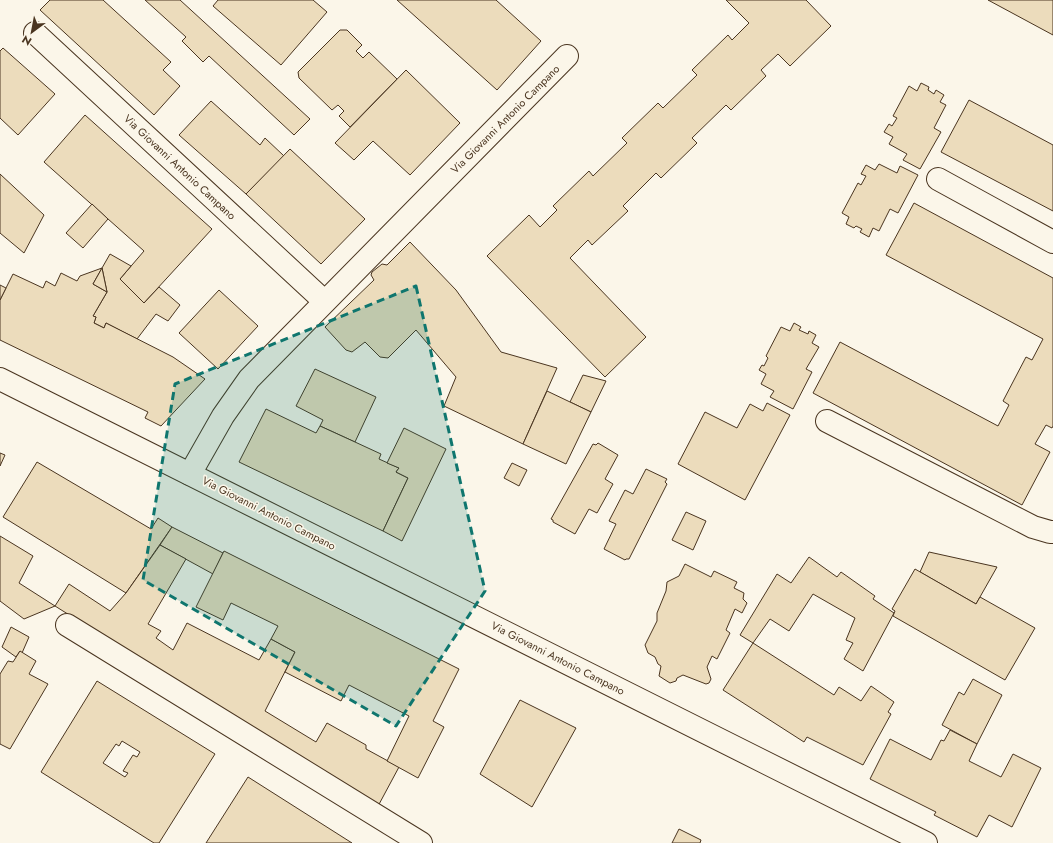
<svg xmlns="http://www.w3.org/2000/svg" width="1053" height="843" font-family="Jost,sans-serif">
	<style>
		.building { fill: #ecdcbc; stroke: #4a3520; fill-rule: evenodd }
		.lines { fill: none; stroke-linecap: round; stroke-linejoin: round }
		.minor-casing { stroke: #4a3520; stroke-width: 24 }
		.major-casing { stroke: #4a3520; stroke-width: 24 }
		.minor { stroke: #fbf6e9; stroke-width: 22 }
		.major { stroke: #fbf6e9; stroke-width: 22 }
		.marked { fill: #0f766e; fill-opacity: 0.2; stroke: #0f766e; stroke-width: 3; stroke-dasharray: 8 5; stroke-linejoin: round }
		.labels { text-anchor: middle; stroke-width: 3; stroke-linejoin: round; paint-order: stroke }
		.street-label { font-size: 11px; fill: #4a3520; stroke: #fbf6e9 }
	</style>
	<rect width="100%" height="100%" fill="#fbf6e9"/>
	<g class="building">
		<path d="M50,0h53l68,62 -8,8 17,16 -26,29 -114,-105z"/>
		<path d="M145,0h35l130,119 -16,16 -85,-79 -6,6 -21,-21 4,-4z"/>
		<path d="M218,0h95l14,12 -46,53 -68,-59z"/>
		<path d="M397,0h99l45,41 -44,49z"/>
		<path d="M726,0h80l25,26 -41,40 -12,-12 -17,16 5,6 -35,34 -5,-5 -34,33 5,5 -36,35 -5,-5 -33,33 5,5 -36,34 -4,-5 -18,18 76,79 -41,40 -118,-121 42,-41 11,12 17,-17 -4,-4 36,-35 4,5 34,-33 -5,-5 36,-35 5,5 34,-33 -5,-5 36,-35 4,5 17,-17z"/>
		<path d="M988,0h65v35z"/>
		<path d="M340,30h7l15,15 -6,6 7,7 6,-6 28,27 -47,48 -11,-11 5,-5 -6,-6 -6,5 -33,-32 -1,-6z"/>
		<path d="M3,48l52,46 -37,41 -18,-17v-67z"/>
		<path d="M406,70l54,53 -50,52 -37,-34 -19,19 -19,-17z"/>
		<path d="M921,83l8,4 -1,3 6,4 2,-4 8,5 -4,7 6,3 -12,23 7,4 -21,37 -17,-9 4,-6 -18,-10 4,-7 -9,-5 5,-8 3,2 5,-8 -4,-2 16,-30 8,5z"/>
		<path d="M969,100l84,45v66l-112,-59z"/>
		<path d="M211,101l49,44 5,-7 19,18 -38,38 -67,-59z"/>
		<path d="M85,115l127,114 -68,74 -24,-24 24,-28 -100,-89z"/>
		<path d="M290,149l75,70 -44,45 -75,-70z"/>
		<path d="M879,164l18,9 3,-7 18,9 -20,38 -8,-4 -11,22 -6,-3 -4,9 -9,-5 2,-3 -6,-3 -2,2 -8,-4 3,-7 -7,-4 16,-30 3,2 5,-9 -5,-2 5,-9 9,5z"/>
		<path d="M0,174l44,41 -20,38 -24,-20z"/>
		<path d="M914,203l139,75v148l-1,2 -6,-3 -11,19 15,8 -28,53 -209,-112 27,-51 158,84 11,-21 -6,-4 23,-44 6,3 11,-21 -157,-84z"/>
		<path d="M92,204l16,15 -25,29 -17,-15z"/>
		<path d="M410,242l46,48 45,62 56,16 -34,76 -79,-38 12,-29 -40,-47 -28,28 -8,-1 -15,-15 -13,10 -6,-2 -21,-23 49,-47 -3,-5 1,-3 10,-8 5,1z"/>
		<path d="M110,254l21,12 -11,13 24,24 15,-16 21,18 -12,16 -12,-7 -19,25 -31,-16 -2,5 -10,-5 2,-6 -3,-1 14,-24 -5,-24z"/>
		<path d="M102,268l-9,16 14,8 -14,24 3,1 -2,6 10,5 2,-5 67,34 32,22 -44,47 -16,-8 3,-6 -148,-72v-40l13,-26 30,14 3,-7 9,5 6,-13 16,8 3,-5z"/>
		<path d="M102,268l5,24 -14,-8z"/>
		<path d="M0,285l6,3 -6,12z"/>
		<path d="M219,290l39,36 -40,43 -39,-36z"/>
		<path d="M794,323l7,4 -2,3 9,4 1,-3 7,4 -4,8 7,4 -13,22 6,3 -19,37 -23,-12 4,-6 -13,-7 5,-10 -7,-4 3,-5 2,1 4,-8 -2,-2 15,-29 9,4z"/>
		<path d="M315,369l61,28 -21,45 -35,-16 3,-6 -27,-14z"/>
		<path d="M583,375l23,6 -15,31 -21,-10z"/>
		<path d="M547,391l44,21 -25,52 -43,-20z"/>
		<path d="M767,403l23,12 -45,85 -67,-36 27,-52 32,16 13,-24 13,7z"/>
		<path d="M266,409l50,24 4,-7 35,16 26,12 -2,5 20,9 -3,4 12,6 -25,53 -144,-69z"/>
		<path d="M404,428l42,21 -44,92 -19,-10 25,-53 -12,-6 3,-4 -12,-5z"/>
		<path d="M598,443l20,12 -13,24 8,5 -16,29 -8,-4 -14,25 -22,-12v-2l-2,-1 42,-75 3,1z"/>
		<path d="M0,453l5,2 -5,11z"/>
		<path d="M37,462l114,67 7,-11 14,9 -46,66 -123,-76z"/>
		<path d="M512,463l15,7 -8,16 -15,-8z"/>
		<path d="M646,469l21,10 -2,3 2,2 -38,75h-3l-1,1 -21,-11 12,-25 -7,-3 16,-31 8,4z"/>
		<path d="M686,512l20,9 -13,29 -21,-10z"/>
		<path d="M172,527l51,26 -10,21 -53,-29z"/>
		<path d="M0,536l33,20 -14,27 36,23 -31,13 -24,-18z"/>
		<path d="M160,545l26,14 -38,65 13,7 -5,7 17,12 14,-27 72,37 12,-21 24,13 -30,59 51,31 11,-19 39,22v4l33,18 -22,41 -322,-202 14,-22 41,27 16,-18z"/>
		<path d="M224,551l235,118 -26,52 11,6 -26,51 -31,-17 22,-45 -60,-31 -8,16 -56,-29 10,-20 -24,-13 7,-13 -47,-23 -8,17 -27,-13z"/>
		<path d="M929,552l68,15 -21,37 -56,-32z"/>
		<path d="M809,557l28,20 4,-5 34,24 -2,3 21,14 -31,58 -19,-12 9,-16 -7,-3 9,-22 -42,-24 -24,37 -19,-12 -17,24 -13,-8 37,-61 14,9z"/>
		<path d="M685,564l26,13 3,-6 23,11 -3,6 10,5 -1,6 4,4 -5,10 -7,-4 -9,21 4,3 -13,26 -5,-3 -5,11 4,12 -2,4 -3,1 -23,-9 -6,3 -1,3 -6,2 -11,-7 2,-10 -3,-2 -3,-7 -7,-4 -3,-8 12,-24v-8l9,-22 1,-9 12,-6z"/>
		<path d="M915,569l61,35 4,-7 55,31 -30,52 -112,-64 2,-5 -3,-2z"/>
		<path d="M11,627l18,10 -7,16 -2,-2 -4,6 -14,-10z"/>
		<path d="M753,643l81,52 5,-8 22,14 10,-15 23,16 -6,10 3,2 -28,51 -56,-28 -3,5 -81,-52z"/>
		<path d="M20,651l16,10 -7,13 19,10 -38,65 -10,-5v-70l8,-13 5,1z"/>
		<path d="M973,679l29,16 -25,49 -35,-19 17,-33 5,3z"/>
		<path d="M97,681l118,73 -56,89h-5l-113,-71zM122,741l18,11 -3,5 -4,-2 -10,16 5,2 -3,4 -22,-14 13,-19 3,2z"/>
		<path d="M520,700l56,28 -44,79 -52,-33z"/>
		<path d="M950,730l27,14 -8,17 32,16 12,-23 28,14 -29,59 -23,-12 -12,22 -43,-22 2,-3 -66,-33 20,-40 41,21 10,-20 3,1z"/>
		<path d="M248,777l104,66h-146z"/>
		<path d="M679,829l22,11 -1,3h-28z"/>
	</g>
	<g class="lines">
		<defs>
			<g id="minor">
				<path d="M35,33l289,268"/>
				<path d="M938,179l115,63"/>
				<path d="M827,421l206,106 17,5h3"/>
				<path d="M190,474l33,-58 26,-37 318,-323"/>
				<path d="M67,625l354,218"/>
			</g>
			<path id="major" d="M0,379l926,464"/>
		</defs>
		<use href="#minor" class="minor-casing"/>
		<use href="#major" class="major-casing"/>
		<use href="#minor" class="minor"/>
		<use href="#major" class="major"/>
	</g>
	<path class="marked" d="M416,286l69,305 -89,135 -253,-146 32,-196z"/>
	<g class="labels">
		<g class="street-label">
			<text transform="translate(505 119) rotate(-45)" y="4">Via Giovanni Antonio Campano</text>
			<text transform="translate(180 167) rotate(43)" y="4">Via Giovanni Antonio Campano</text>
			<text transform="translate(269 513) rotate(27)" y="4">Via Giovanni Antonio Campano</text>
			<text transform="translate(558 658) rotate(27)" y="4">Via Giovanni Antonio Campano</text>
		</g>
	</g>
	<g transform="translate(32 32) rotate(212)" stroke="#fbf6e9" stroke-width="3" paint-order="stroke">
	<path d="M0-3L7 15L0 10L-7 15Z" fill="#4a3520"/>
	<text y="-6" font-size="11" font-weight="bold" text-anchor="middle" fill="#4a3520">N</text>
	</g>
</svg>
